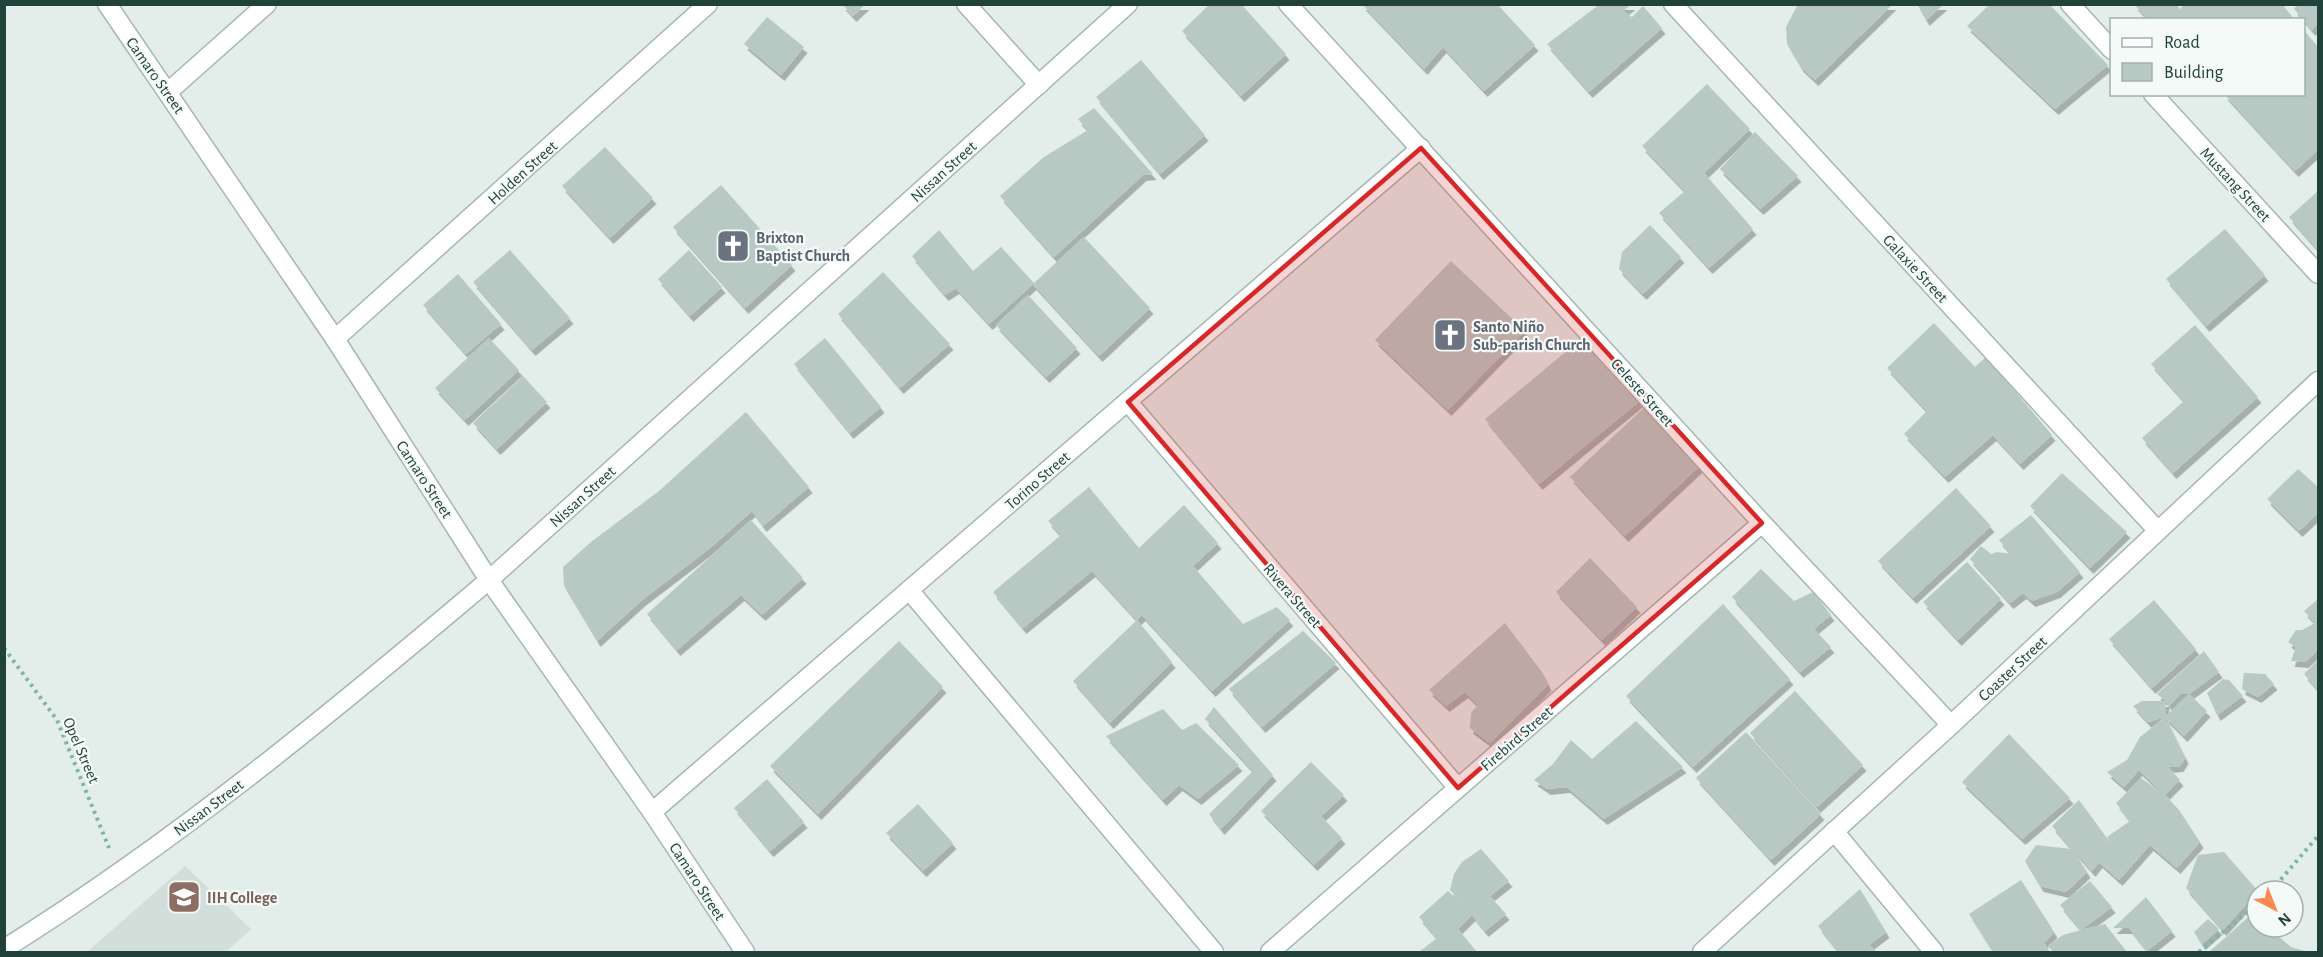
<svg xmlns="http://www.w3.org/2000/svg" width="2323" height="957" font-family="'Alegreya Sans',sans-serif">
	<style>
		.built { fill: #d1ded9 }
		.building { fill: #b8c9c3; fill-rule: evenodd; filter: url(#shadow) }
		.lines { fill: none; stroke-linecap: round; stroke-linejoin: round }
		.minor-casing { stroke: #a5b7b2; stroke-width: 21 }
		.path { stroke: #81b4a7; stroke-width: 4; stroke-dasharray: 3 4.5; stroke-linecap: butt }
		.minor { stroke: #fff; stroke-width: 18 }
		.marked { fill: #d62828; fill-opacity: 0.2; stroke: #d62828; stroke-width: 4.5; stroke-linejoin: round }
		.labels { text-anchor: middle; stroke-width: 4.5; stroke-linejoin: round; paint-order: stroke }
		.street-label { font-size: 16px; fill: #21413b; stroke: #f4faf8 }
		.worship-label { font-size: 16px; font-weight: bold; fill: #5b616d; stroke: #f4faf8; text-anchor: start }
		.education-label { font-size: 16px; font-weight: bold; fill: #785e54; stroke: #f4faf8; text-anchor: start }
	</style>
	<defs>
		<filter id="shadow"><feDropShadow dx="3.5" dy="6" stdDeviation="0" flood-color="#0004"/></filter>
	</defs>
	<rect width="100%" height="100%" fill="#e3eeea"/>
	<path class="built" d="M185,866l66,63 -25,23h-139z"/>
	<g class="building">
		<path d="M842,4h24l-13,12z"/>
		<path d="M1210,4h31l45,50 -45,42 -59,-65z"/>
		<path d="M1362,4h135l38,41 -51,46 -41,-44 -19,22z"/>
		<path d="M1600,4h32l-9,7 9,6 11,-11 19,22 -73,64 -42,-48z"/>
		<path d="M1798,4h95l-78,76 -15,-14 -13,-22 -1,-17z"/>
		<path d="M1917,4h27l-18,16z"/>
		<path d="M1990,4h59l59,61 -53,44 -88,-83z"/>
		<path d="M2134,4h42l4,5 5,-5h97l13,16h-146z"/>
		<path d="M2298,4h20v20l-6,6 -18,-21z"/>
		<path d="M767,17l37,30 -23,28 -37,-31z"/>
		<path d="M2304,30l14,17v103l-23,21 -71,-77h80z"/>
		<path d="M1141,60l64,75 -45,39 -64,-77z"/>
		<path d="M1707,84l43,45 -46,44 49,56 -44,39 -50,-55 26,-22 -43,-45z"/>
		<path d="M1094,108l59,66 -10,1 -89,82 -54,-61 44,-39 44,-27 -10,-11z"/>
		<path d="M1755,132l43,44 -38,33 -40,-40z"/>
		<path d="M605,147l48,51 -43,40 -48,-52z"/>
		<path d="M721,185l71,80 -47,43 -72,-81z"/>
		<path d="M2318,191v59l-29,-33z"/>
		<path d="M1650,225l31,32 -38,37 -24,-25 3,-17z"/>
		<path d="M2225,229l40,46 -59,51 -40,-47z"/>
		<path d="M939,230l34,41 28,-24 33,36 50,-46 66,71 -51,48 -66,-72 -44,40 -33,-36 -11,7 -33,-39z"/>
		<path d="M510,250l60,68 -38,32 -59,-68z"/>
		<path d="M689,250l33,37 -32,29 -32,-37z"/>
		<path d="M1451,261l74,70 -77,79 -73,-70z"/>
		<path d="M883,272l67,72 -50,44 -62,-74z"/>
		<path d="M458,274l43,50 -35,30 -43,-49z"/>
		<path d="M1028,295l49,53 -31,29 -50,-52z"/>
		<path d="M1934,323l41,44 11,-10 66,78 -32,29 -27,-29 -48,42 -41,-43 23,-23 -40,-43z"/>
		<path d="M2195,325l63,72 -85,76 -31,-35 42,-37 -33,-37z"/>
		<path d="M1587,334l54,66 -102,84 -54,-65z"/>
		<path d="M489,338l30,32 -54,50 -30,-32z"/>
		<path d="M825,338l56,69 -31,26 -56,-69z"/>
		<path d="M523,376l24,26 -50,47 -24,-26z"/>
		<path d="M1649,403l55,59 -79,74 -55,-59z"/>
		<path d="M746,412l63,75 -46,39 -11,-15 -42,37 -68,52 -45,41 -33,-55 -1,-19 28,-25 68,-51z"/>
		<path d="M2298,469l20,18v26l-19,18 -32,-32z"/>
		<path d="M2062,473l65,59 -37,36 -60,-62z"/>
		<path d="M1089,487l50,61 45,-43 34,38 -25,23 50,58 34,-17 13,13 -78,71 -70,-76 -5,5 -45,-49 -69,57 -30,-36 68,-57 -13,-14z"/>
		<path d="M1956,488l35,38 -78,72 -35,-37z"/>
		<path d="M2031,515l49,57 -23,20 -25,9 -9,-8 -13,10 -40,-44 11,-13 10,8 6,-2 14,2 -12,-14z"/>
		<path d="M751,520l52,58 -41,37 -21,-20 -64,55 -30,-36z"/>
		<path d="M1590,558l47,49 -35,33 -46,-48z"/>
		<path d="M1967,562l34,37 -43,41 -35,-38z"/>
		<path d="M1761,569l33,32 19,-9 18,23 -17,14 17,18 -31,25 -68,-75z"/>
		<path d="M2318,599v51l-13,12 -14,-1 5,-14 -8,-5 8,-12h6l13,-7 -11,-12z"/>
		<path d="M2154,600l42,49 -44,39 -43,-49z"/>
		<path d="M1723,604l67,75 -97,88 -67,-71z"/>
		<path d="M1137,620l35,42 -62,61 -37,-42z"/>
		<path d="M1505,623l37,49 6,13 -58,58 -20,-15 1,-15 7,-8 -13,-13 -19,14 -17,-16z"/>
		<path d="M1303,631l33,32 -74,64 -33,-38z"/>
		<path d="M899,641l44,46 -125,127 -48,-48z"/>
		<path d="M2204,651l15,21 -30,22 18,17 -23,25 -19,-19 20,41 -5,8 -12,1 12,13 -15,15 14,15 21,32 -23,26 -27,-23 -31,35 -20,-18 -7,9 -20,-22 15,23 -21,20 -26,-6 -15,-25 11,-16 36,4 -20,-23 27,-26 33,45 -5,-8 23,-16 -14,-18 25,-25 24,17 -26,-25 -15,17 -17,-15 20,-12 13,-23 25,-20 -17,5 -15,-16 9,-5h24l-9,-7zM2180,694h9l-24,23 1,-16 3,5z"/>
		<path d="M2318,660v30l-14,-16z"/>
		<path d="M2244,673l21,1 9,10 -16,13 -16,-8z"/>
		<path d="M2223,679l6,1 14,16 -26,19 -10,-22z"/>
		<path d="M1795,691l68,74 -46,42 -67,-74z"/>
		<path d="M1214,707l59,68 -52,54 -12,-15 44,-43 -48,-52z"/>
		<path d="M1163,709l19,21 14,-7 43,42 -41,34 -19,-14 -16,15 -57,-64z"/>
		<path d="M1636,721l47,46 -79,52 -37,-32 -20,2 -13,-9 19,-16 18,-24 21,19z"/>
		<path d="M1746,732l75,82 -50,46 -75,-82z"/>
		<path d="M2009,734l61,64 -48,41 -60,-57z"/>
		<path d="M1311,762l33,33 -23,21 21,22 -28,27 -53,-54z"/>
		<path d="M767,779l37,43 -34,29 -36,-43z"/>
		<path d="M918,804l35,39 -30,28 -37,-38z"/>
		<path d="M1481,849l28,32 -19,15 16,18 -21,17 -13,-16 -14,14 19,23h-58l18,-14 -18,-21 29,-26 20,19 -18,-20 4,-16 8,-12z"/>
		<path d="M2224,852l34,39 -35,39 -37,-42 12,-33z"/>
		<path d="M2021,880l33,52 -10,11 6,9h-57l-24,-38z"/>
		<path d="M2090,881l22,26 -31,23 24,-6 22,28h-74l-5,-6 15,-11 18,-5 -21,-25z"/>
		<path d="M1860,889l26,43 -17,13 8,7h-38l-21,-26z"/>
		<path d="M2146,897l26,34 -25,20 -18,-23h-16z"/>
		<path d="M2253,913l4,4v10h11l23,20 17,5h-99z"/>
		<path d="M2208,919l11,10 -17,15 -8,-12z"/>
	</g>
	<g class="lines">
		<defs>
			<g id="minor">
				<path d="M107,4l228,335 154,241 163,232 93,140"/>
				<path d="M966,4l73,81"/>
				<path d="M1288,4l474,519 189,202"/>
				<path d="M1673,4l485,527"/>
				<path d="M2070,4l42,46"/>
				<path d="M168,92l99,-88"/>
				<path d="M2153,94l165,180"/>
				<path d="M335,339l373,-335"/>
				<path d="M1128,402l330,386"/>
				<path d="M909,590l305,362"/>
				<path d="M652,812l769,-664"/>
				<path d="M1834,831l100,121"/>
				<path d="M4,949c173,-108 330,-238 485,-369l639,-576"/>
				<path d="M1270,952l492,-429"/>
				<path d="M1702,952l249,-227 367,-344"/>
			</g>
		</defs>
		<use href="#minor" class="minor-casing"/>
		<g class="path">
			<path d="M4,648l53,72 52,128"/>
			<path d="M2271,891l47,-55"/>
			<path d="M2199,952l58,-48"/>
		</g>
		<use href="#minor" class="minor"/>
	</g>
	<path class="marked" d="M1421,148l341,375 -304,265 -330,-386z"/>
	<defs>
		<symbol id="church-square" viewBox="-11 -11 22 22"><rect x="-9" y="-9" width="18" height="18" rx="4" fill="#6b7280" stroke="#f4faf8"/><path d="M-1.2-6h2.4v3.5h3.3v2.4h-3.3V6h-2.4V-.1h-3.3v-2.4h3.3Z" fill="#fff"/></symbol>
		<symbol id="university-square" viewBox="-11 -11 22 22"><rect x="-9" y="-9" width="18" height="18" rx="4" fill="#8d6e63" stroke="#f4faf8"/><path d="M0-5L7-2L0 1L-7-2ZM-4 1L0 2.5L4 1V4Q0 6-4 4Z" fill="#fff"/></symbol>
	</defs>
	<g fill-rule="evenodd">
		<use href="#church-square" x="714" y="227" width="38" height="38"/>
		<use href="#church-square" x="1431" y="316" width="38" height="38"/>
		<use href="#university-square" x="165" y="878" width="38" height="38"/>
	</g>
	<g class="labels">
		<g class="street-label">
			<text transform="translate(156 75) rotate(55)" y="6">Camaro Street</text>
			<text transform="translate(943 171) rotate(-42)" y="6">Nissan Street</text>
			<text transform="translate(522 172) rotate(-42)" y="6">Holden Street</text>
			<text transform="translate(2236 184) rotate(47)" y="6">Mustang Street</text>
			<text transform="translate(1916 268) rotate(47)" y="6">Galaxie Street</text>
			<text transform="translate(1643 392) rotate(48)" y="6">Celeste Street</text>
			<text transform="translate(425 479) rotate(57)" y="6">Camaro Street</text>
			<text transform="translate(1037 480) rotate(-41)" y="6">Torino Street</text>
			<text transform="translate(582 496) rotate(-42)" y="6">Nissan Street</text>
			<text transform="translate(1293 595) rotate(49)" y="6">Rivera Street</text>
			<text transform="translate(2012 668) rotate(-43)" y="6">Coaster Street</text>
			<text transform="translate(1516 738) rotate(-41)" y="6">Firebird Street</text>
			<text transform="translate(82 750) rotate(67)" y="6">Opel Street</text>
			<text transform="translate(208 807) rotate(-37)" y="6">Nissan Street</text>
			<text transform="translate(698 881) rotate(57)" y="6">Camaro Street</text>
		</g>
		<g class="worship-label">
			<text x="756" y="243">Brixton<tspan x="756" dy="18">Baptist Church</tspan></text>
			<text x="1473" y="332">Santo Niño<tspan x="1473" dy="18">Sub-parish Church</tspan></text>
		</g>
		<g class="education-label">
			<text x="207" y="903">IIH College</text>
		</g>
	</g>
	<rect width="2323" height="957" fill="none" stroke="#21413b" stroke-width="12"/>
	<rect x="2110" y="18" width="195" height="78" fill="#f4faf8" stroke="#a0b0ac" stroke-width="1.5"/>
	<rect x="2122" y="38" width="30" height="9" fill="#ffffff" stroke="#a0b0ac" stroke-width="1.5"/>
	<text x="2164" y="48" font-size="18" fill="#21413b">Road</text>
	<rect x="2122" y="63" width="30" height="18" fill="#b8c9c3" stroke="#a0b0ac" stroke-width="1.5"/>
	<text x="2164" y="78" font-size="18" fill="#21413b">Building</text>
	<g transform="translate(2275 909) rotate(138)"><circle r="28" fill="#f4faf8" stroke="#a0b0ac" stroke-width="1.5"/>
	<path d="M0-4.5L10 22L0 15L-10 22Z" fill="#fc8853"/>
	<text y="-9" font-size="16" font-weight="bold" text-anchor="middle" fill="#21413b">N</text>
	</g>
</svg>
